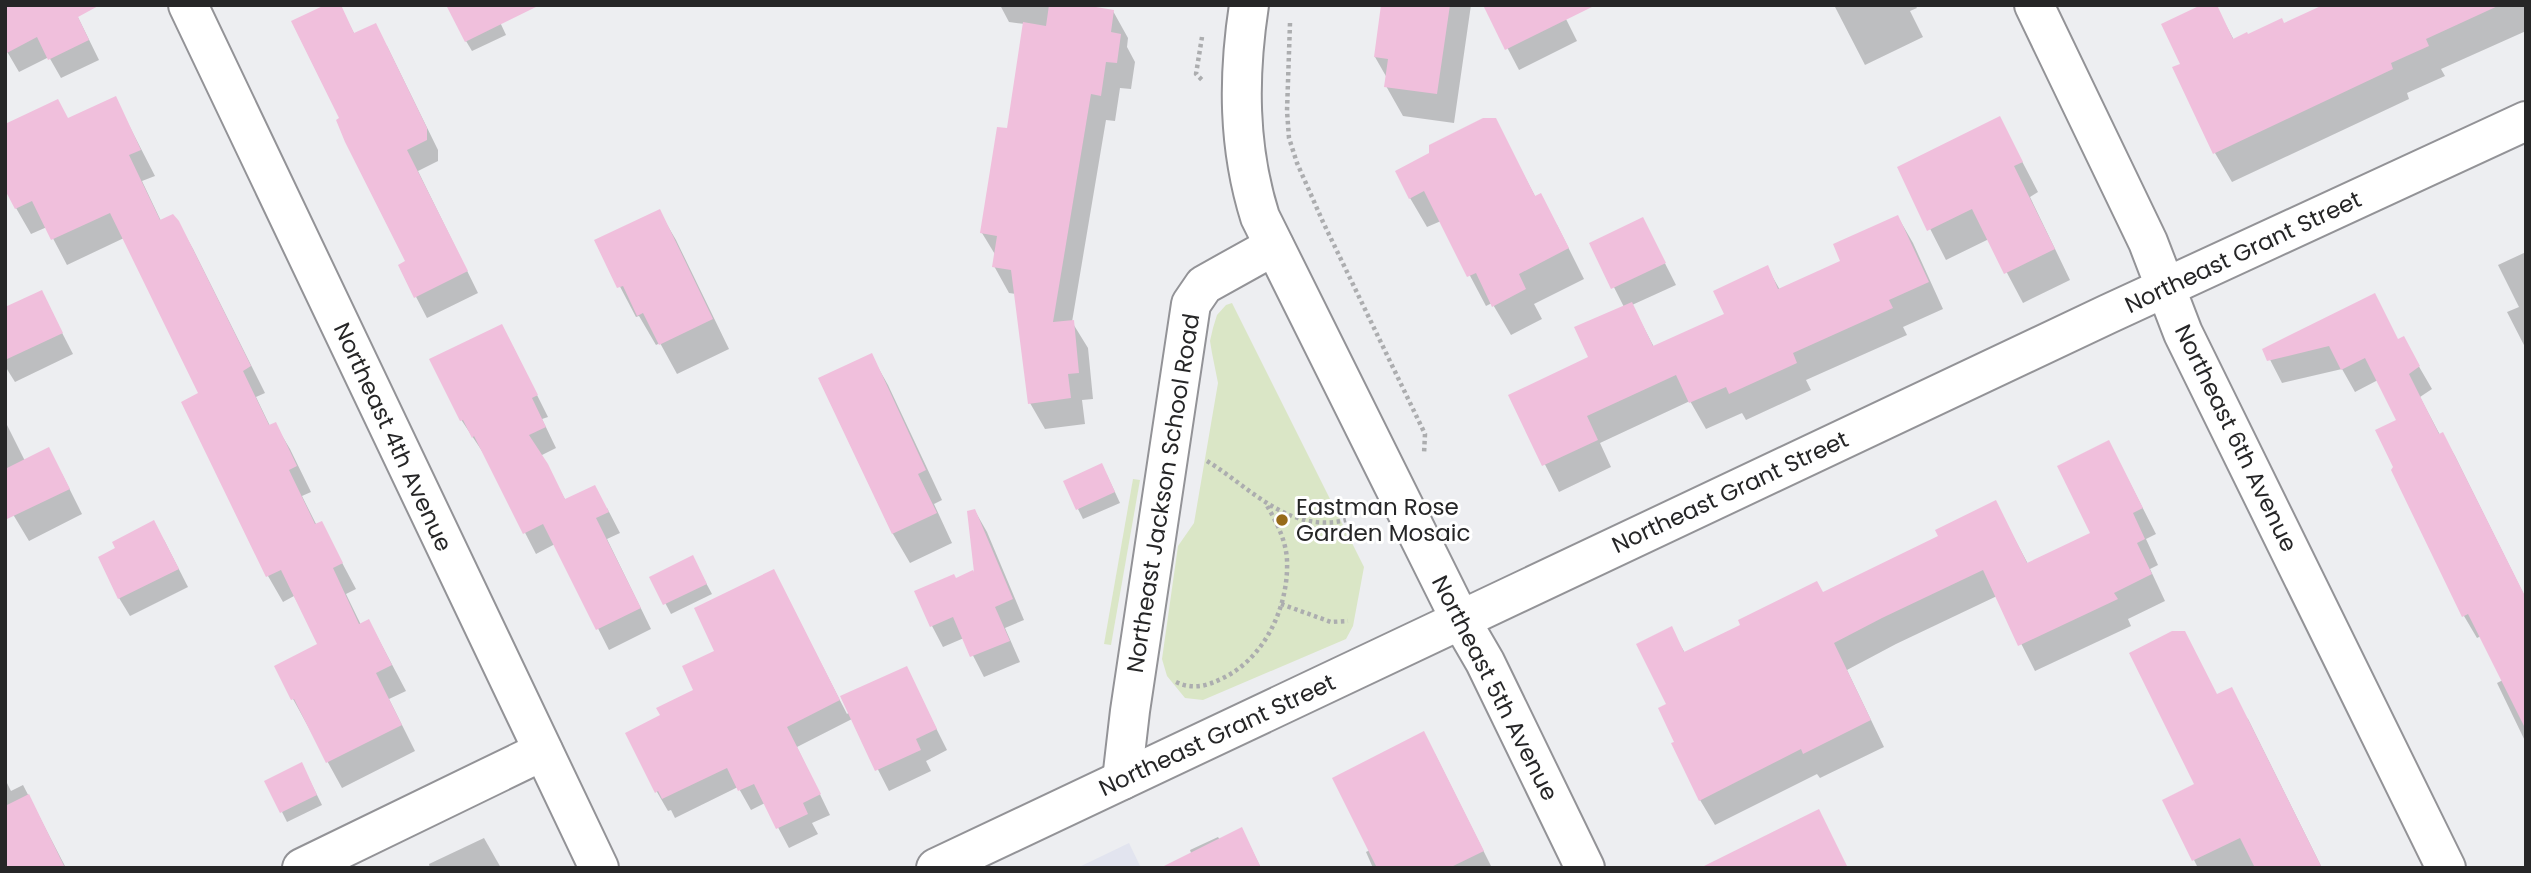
<svg xmlns="http://www.w3.org/2000/svg" width="2531" height="873" font-family="Poppins,sans-serif">
	<style>
		.built { fill: #e2e4ef }
		.green { fill: #dae6c6 }
		.shadow { fill: #0003 }
		.building { fill: #f0bfdc }
		.lines { fill: none; stroke-linecap: round; stroke-linejoin: round }
		.minor-casing { stroke: #939397; stroke-width: 42 }
		.path { stroke: #acadaf; stroke-width: 4.5; stroke-dasharray: 3.5 3.5; stroke-linecap: butt }
		.minor { stroke: #fff; stroke-width: 38 }
		.poi-dot { fill: #976b19; stroke: #fff; stroke-width: 2.5 }
		.labels { text-anchor: middle; stroke-width: 6; stroke-linejoin: round; paint-order: stroke }
		.street-label { font-size: 23px; fill: #262627; stroke: #fff }
		.poi-label { font-size: 23px; fill: #262627; stroke: #fff; text-anchor: start }
	</style>
	<rect width="100%" height="100%" fill="#edeef1"/>
	<path class="built" d="M1129,843l12,25h-64z"/>
	<g class="green">
		<path d="M1232,303l132,264 -11,59 -7,13 -143,61 -18,-2 -18,-22 -5,-17 16,-113 16,-23 24,-140 -6,-30 -2,-12 3,-13 4,-13 9,-10z"/>
		<path d="M1133,479l7,1 -29,165 -7,-1z"/>
	</g>
	<g class="shadow">
		<path d="M72,5l27,55 -38,18 -12,-21 -30,15 -14,-24z"/>
		<path d="M339,5l16,30 32,11 51,104v11l-20,10 60,122 -51,25 -27,-52 8,-4 -67,-143z"/>
		<path d="M492,5l14,30 -34,16 -6,-10z"/>
		<path d="M1000,5h73l40,6 15,27 -1,9 8,15 -4,27 -11,-1 -5,33 -9,-1 -34,202 16,26 5,51 -11,1 3,24 -40,5 -15,-26 -14,-109 -7,-1 -15,-27 2,-10 -14,-23 27,-103 16,-106 -16,-2z"/>
		<path d="M1398,5h73l-17,118 -51,-7 -17,-30 1,-8 -12,-21z"/>
		<path d="M1559,5l18,36 -58,29 -33,-63z"/>
		<path d="M1834,5h81l2,3 -7,3 13,26 -58,28z"/>
		<path d="M2215,5l19,35 50,-15 101,-20h141v26l-85,38 4,7 -38,17 2,6 -177,83 -17,-29 -33,-89z"/>
		<path d="M115,98l40,78 -13,5 19,40 17,1 15,27 72,144 -9,4 14,29 5,-2 15,25 21,43 -9,4 15,30 4,-3 35,66 -10,5 15,31 8,-4 37,70 -17,8 26,52 -73,37 -49,-89 27,-54 -26,-49 -11,6 -15,-26 -85,-173 18,-9 -77,-156 -57,27 -20,-38 -16,7 -15,-26 52,-88z"/>
		<path d="M2000,119l38,73 -8,5 40,83 -47,23 -34,-64 -43,21 -47,-92z"/>
		<path d="M1495,120l41,78 21,27 27,54 -50,25 8,15 -31,16 -19,-32 -6,3 -45,-85 -14,6 -17,-29z"/>
		<path d="M659,211l17,29 53,109 -52,25 -17,-31 -4,2 -17,-29 -3,1 -40,-76z"/>
		<path d="M1898,217l15,26 30,66 -40,18 4,8 -101,45 5,10 -65,30 -4,-7 -36,16 -16,-28 -90,42 11,24 -52,25 -49,-96 81,-38 33,-51 -32,-63 51,-24 33,65 -44,20 22,42 72,-32 41,-48 13,23 63,-28z"/>
		<path d="M2526,252v97l-19,-37 12,-5 -21,-42z"/>
		<path d="M41,292l32,62 -58,28 -10,-16v-57z"/>
		<path d="M2403,339l29,50 -12,8 20,38 2,-1 13,22 71,143v144l-29,-60 6,-3 -22,-44 -4,2 -13,-22 -65,-195 -21,-41 -23,12 -13,-23 -60,14 -17,-33 133,-9z"/>
		<path d="M513,347l35,70 -6,2 14,29 -16,8 26,45 41,7 13,25 -13,6 44,90 -42,21 -54,-106 -19,10 -50,-97 -24,-36 -30,-62z"/>
		<path d="M871,355l17,30 54,115 -8,4 18,39 -42,20 -17,-29 -73,-156z"/>
		<path d="M5,421l20,40 37,13 20,40 -53,27 -24,-40z"/>
		<path d="M2109,442l47,92 -10,5 12,26 -8,4 15,32 -37,18 3,7 -96,45 -38,-75 -101,48 -49,26 37,77 -64,31 -3,-4 -102,51 -15,-25 -23,-57 -9,-38 3,-76 14,24 138,-59 117,-58 55,-34 33,62 64,-30z"/>
		<path d="M1107,475l13,28 -37,16 -5,-10z"/>
		<path d="M975,511l12,21 37,88 -19,8 15,34 -36,15 -20,-39 -21,9 -11,-21 23,-47 21,1z"/>
		<path d="M164,540l24,47 -58,29 -11,-18z"/>
		<path d="M698,568l14,26 -41,20 -19,-36z"/>
		<path d="M784,591l63,123 59,-46 41,82 -21,11 5,10 -42,20 -37,-72 -55,28 33,68 -18,8 6,11 -29,14 -24,-45 -14,7 -13,-23 -63,31 -4,-8 -3,1 -11,-19 6,-76 33,-26 20,-38z"/>
		<path d="M2218,696l30,23 74,149h-124l-4,-8 3,-75z"/>
		<path d="M1435,754l57,114h-119l-7,-16 4,-2z"/>
		<path d="M307,775l15,30 -35,17 -5,-10z"/>
		<path d="M5,779l6,12 12,-6 43,83h-61z"/>
		<path d="M1242,830l19,38h-91l21,-15 -1,-3 28,-13 2,3z"/>
		<path d="M484,838l17,30h-71l-1,-4z"/>
	</g>
	<g class="building">
		<path d="M5,5h95l-22,12 11,23 -41,20 -11,-23 -32,17z"/>
		<path d="M325,5h16l13,28 22,-10 51,105v12l-20,10 61,121 -54,27 -16,-33 7,-4 -60,-119 -9,-22 3,-2 -48,-97z"/>
		<path d="M446,5h94l-75,37z"/>
		<path d="M1049,5h35l30,5 -3,22 10,2 -4,29 -11,-1 -5,34 -10,-2 -38,228 21,-2 5,53 -11,1 3,24 -43,6 -17,-134 -19,-3 5,-31 -17,-3 17,-106 10,1 16,-106 23,4z"/>
		<path d="M1381,5h69l-13,89 -53,-7 4,-28 -14,-2z"/>
		<path d="M1483,5h113l-91,45z"/>
		<path d="M2201,5h16l16,34 14,-7 1,2 34,-16 2,5 39,-18h177l-74,34 3,7 -38,17 2,6 -180,85 -41,-87 8,-3 -19,-40z"/>
		<path d="M116,96l25,54 -12,5 31,65 13,-6 6,7 72,145 -8,5 26,54 7,-3 21,44 -8,4 26,54 7,-3 21,42 -10,5 26,56 10,-5 23,46 -16,8 26,52 -76,38 -32,-64 -3,1 -17,-34 43,-22 -36,-74 -15,7 -85,-175 17,-9 -88,-180 -59,27 -19,-39 -17,8 -10,-19v-66l53,-25 10,19z"/>
		<path d="M2000,116l23,46 -9,4 41,83 -51,25 -32,-65 -45,22 -30,-64z"/>
		<path d="M1483,118h13l39,78 6,-3 28,55 -50,26 7,15 -34,18 -16,-34 -9,4 -43,-86 -15,8 -14,-28 34,-18v-8z"/>
		<path d="M660,209l53,110 -54,26 -16,-32 -6,3 -14,-30 -6,2 -23,-48z"/>
		<path d="M1898,215l31,67 -40,18 4,8 -100,45 4,10 -68,31 -3,-7 -37,16 -13,-28 -89,41 11,24 -56,26 -34,-71 80,-38 -14,-30 58,-25 21,44 71,-32 -11,-23 55,-26 10,24 62,-28 -7,-17z"/>
		<path d="M1643,217l23,46 -55,26 -22,-46z"/>
		<path d="M42,290l21,43 -58,27v-53z"/>
		<path d="M2375,293l23,46 6,-3 16,30 -11,8 30,60 4,-2 83,166v132l-58,-116 -6,3 -71,-147 2,-3 -18,-37 21,-10 -31,-62 -24,12 -12,-24 -62,15 -5,-12z"/>
		<path d="M502,324l36,71 -6,3 14,29 -17,8 19,29 17,35 30,-14 14,27 -13,6 45,90 -45,22 -53,-106 -20,10 -49,-98 -2,2 -9,-18 -3,1 -31,-62z"/>
		<path d="M872,353l54,117 -8,4 19,39 -45,21 -74,-156z"/>
		<path d="M2109,440l34,68 -10,5 12,26 -8,4 15,31 -38,19 4,6 -100,47 -35,-76 -101,48 -48,25 37,77 -68,34 -2,-5 -102,52 -28,-58 3,-1 -16,-34 8,-4 -30,-60 36,-18 12,26 56,-27 -2,-5 79,-39 6,11 115,-56 -3,-6 61,-30 31,63 63,-30 -33,-67z"/>
		<path d="M49,447l21,42 -65,31v-51z"/>
		<path d="M1102,463l13,29 -39,18 -13,-29z"/>
		<path d="M975,509l38,90 -18,8 15,34 -40,16 -17,-40 -23,10 -16,-36 40,-17 2,4 17,-8 1,2 -7,-61z"/>
		<path d="M154,520l25,49 -61,30 -20,-42 17,-9 -3,-6z"/>
		<path d="M693,555l14,29 -44,21 -14,-28z"/>
		<path d="M774,569l66,131 -53,27 34,67 -18,9 5,11 -32,15 -22,-45 -16,7 -11,-23 -65,31 -4,-8 -3,2 -30,-60 35,-18 -4,-7 37,-18 -11,-24 32,-15 -20,-43z"/>
		<path d="M2172,631h13l32,63 15,-7 90,181h-67l-15,-30 -48,23 -30,-61 32,-16 -65,-131z"/>
		<path d="M907,666l30,63 -21,10 5,11 -46,21 -35,-75z"/>
		<path d="M1424,731l60,120 -35,17h-72l-45,-90z"/>
		<path d="M302,762l15,33 -37,18 -16,-32z"/>
		<path d="M29,794l36,74h-60v-62z"/>
		<path d="M1819,809l29,59h-148z"/>
		<path d="M1242,827l19,41h-101z"/>
	</g>
	<g class="lines">
		<defs>
			<g id="minor">
				<path d="M188,5l411,863"/>
				<path d="M1249,5c-11,72 -11,142 11,212l200,402 25,43 100,206"/>
				<path d="M2034,5l114,237 35,91 263,535"/>
				<path d="M1122,780l8,-69 61,-407 13,-19 70,-39"/>
				<path d="M302,868l241,-117"/>
				<path d="M936,868l1172,-554 418,-193"/>
			</g>
		</defs>
		<use href="#minor" class="minor-casing"/>
		<g class="path">
			<path d="M1290,23l-3,88 2,27 8,25 26,59 102,212 -1,20"/>
			<path d="M1202,37l-6,37 7,7"/>
			<path d="M1207,461c44,27 82,73 139,59"/>
			<path d="M1281,604l50,18 17,-1"/>
			<path d="M1176,682c17,8 31,4 47,-4 42,-20 66,-72 64,-118 -1,-20 -11,-39 -21,-56"/>
		</g>
		<use href="#minor" class="minor"/>
	</g>
	<circle class="poi-dot" cx="1282" cy="520" r="7"/>
	<g class="labels">
		<g class="street-label">
			<text transform="translate(2243 252) rotate(-25)" y="8">Northeast Grant Street</text>
			<text transform="translate(393 437) rotate(65)" y="8">Northeast 4th Avenue</text>
			<text transform="translate(2236 438) rotate(64)" y="8">Northeast 6th Avenue</text>
			<text transform="translate(1730 492) rotate(-25)" y="8">Northeast Grant Street</text>
			<text transform="translate(1163 493) rotate(-81)" y="8">Northeast Jackson School Road</text>
			<text transform="translate(1495 688) rotate(63)" y="8">Northeast 5th Avenue</text>
			<text transform="translate(1217 735) rotate(-25)" y="8">Northeast Grant Street</text>
		</g>
		<g class="poi-label">
			<text x="1296" y="515">Eastman Rose<tspan x="1296" dy="26">Garden Mosaic</tspan></text>
		</g>
	</g>
	<rect width="2531" height="873" fill="none" stroke="#262627" stroke-width="14"/>
</svg>
